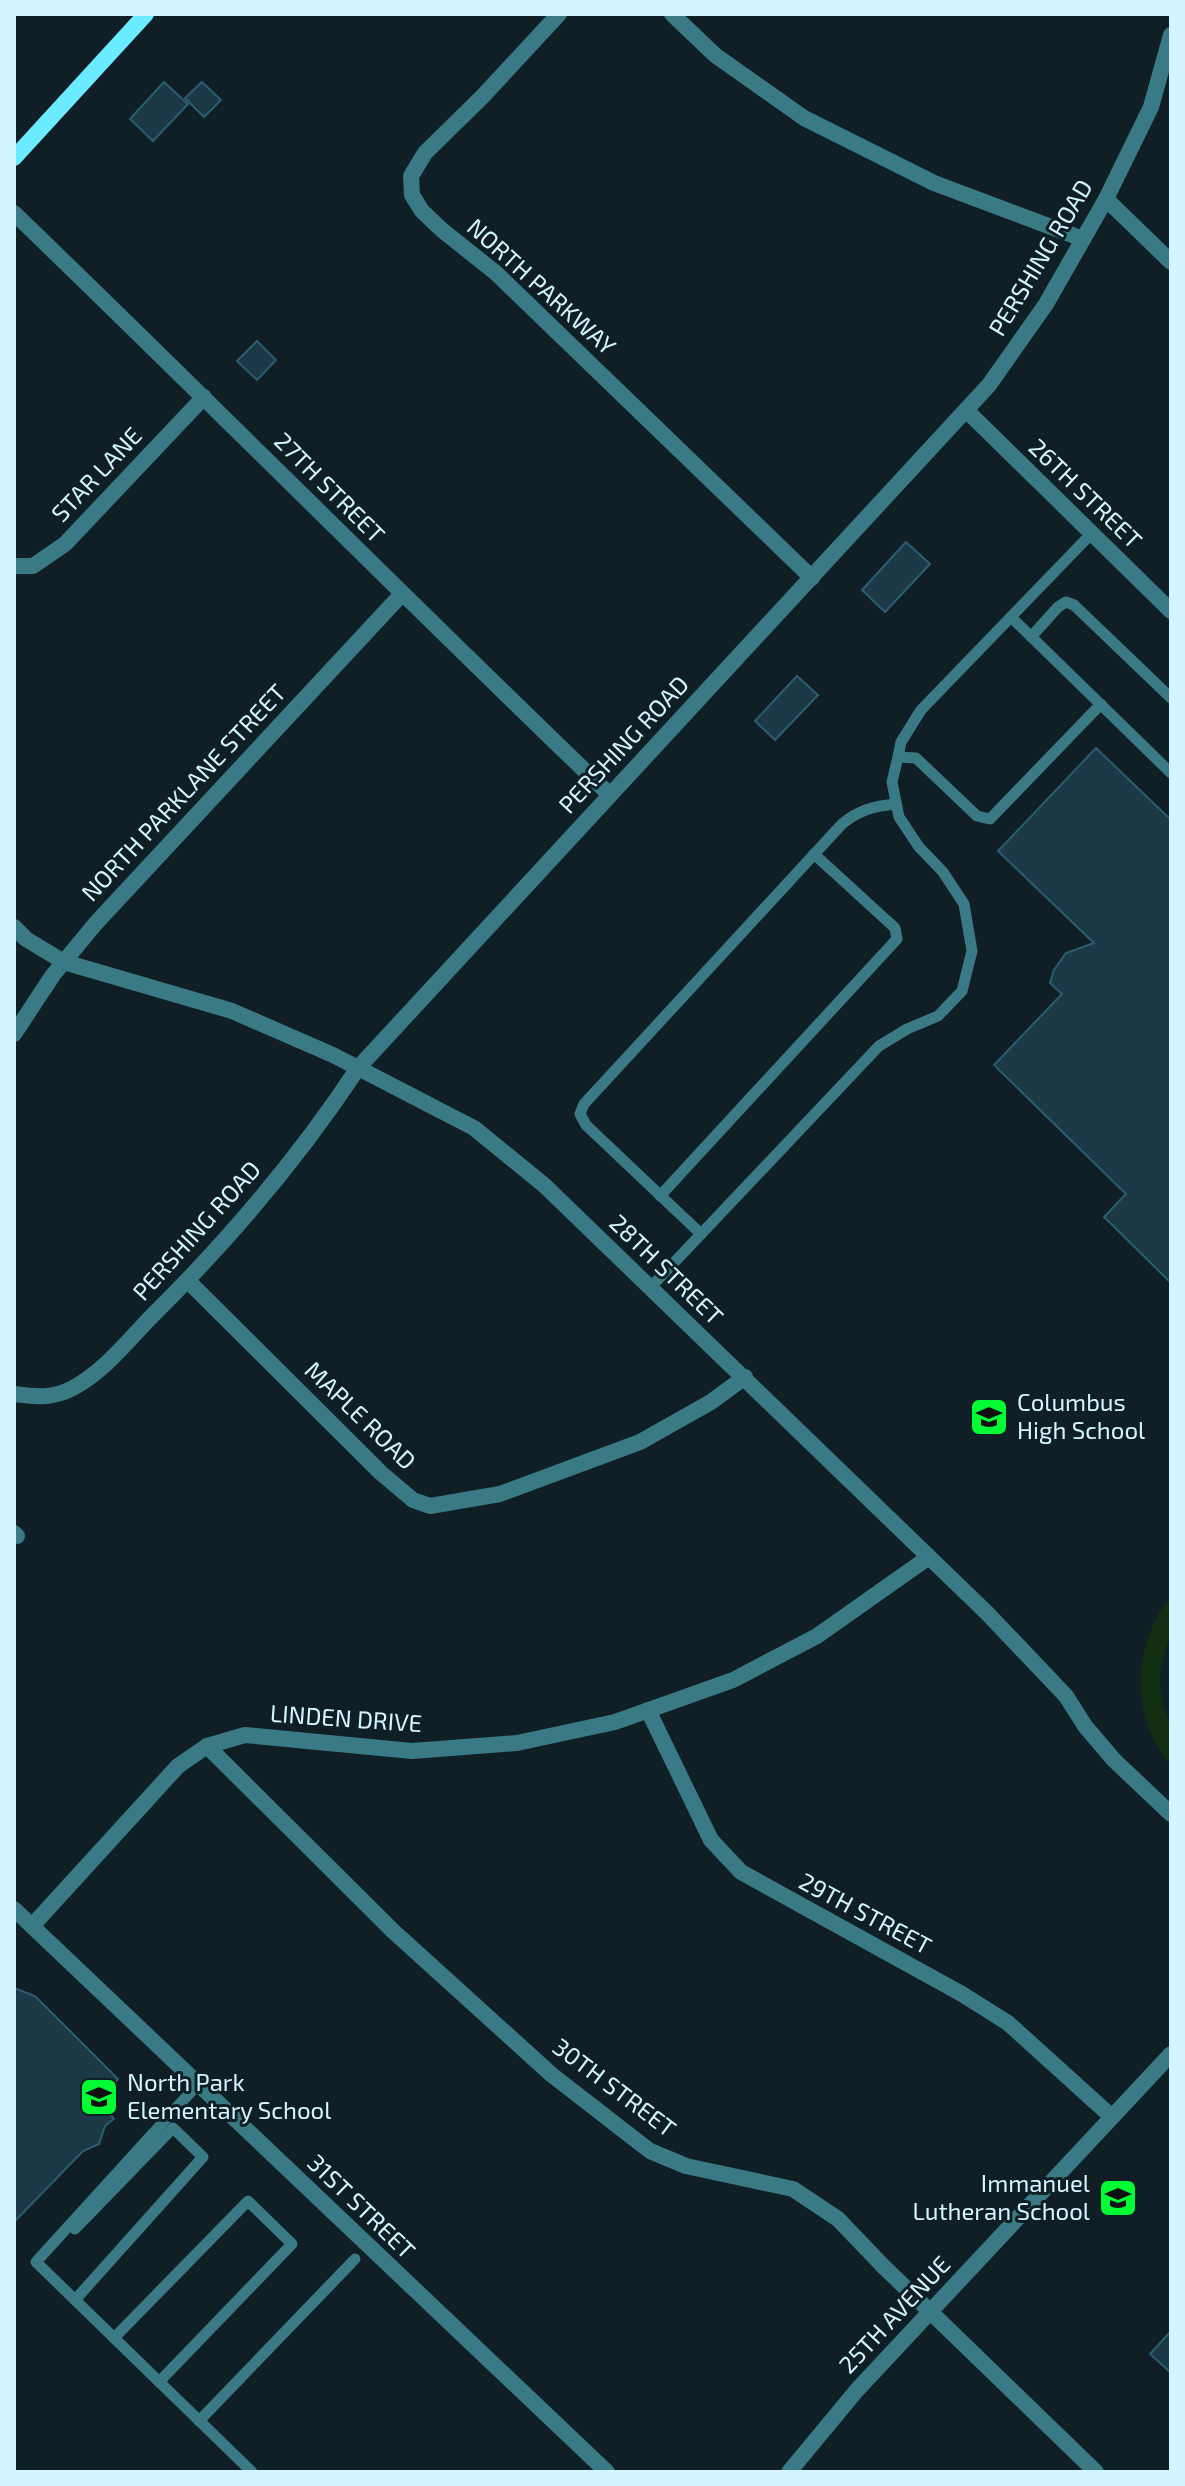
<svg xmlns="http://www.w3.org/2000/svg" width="1185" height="2486" font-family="'Exo 2',sans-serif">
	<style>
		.green { fill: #122f14 }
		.building { fill: #1b3946; stroke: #2d5d72; stroke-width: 2 }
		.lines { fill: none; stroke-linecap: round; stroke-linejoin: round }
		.service { stroke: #3a7a84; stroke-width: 11 }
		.minor { stroke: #3a7a84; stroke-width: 16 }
		.tertiary { stroke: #3a7a84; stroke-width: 16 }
		.secondary { stroke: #6bebff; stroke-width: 16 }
		.labels { text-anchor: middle; stroke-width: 6; stroke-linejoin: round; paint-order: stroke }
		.street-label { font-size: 24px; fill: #d3f5ff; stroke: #0f1f25 }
		.poi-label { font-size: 24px; fill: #d3f5ff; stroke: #0f1f25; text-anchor: start }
	</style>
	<rect width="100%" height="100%" fill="#0f1f25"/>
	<path class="green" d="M1171,1596v37l-10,32 -1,18 2,18 9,27v37c-41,-47 -39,-121 0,-169z"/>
	<g class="building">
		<path d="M164,82l24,22 -35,37 -23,-22z"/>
		<path d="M202,82l19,18 -17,17 -19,-19z"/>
		<path d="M257,341l19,19 -19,20 -20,-19z"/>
		<path d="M906,542l24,22 -45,48 -23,-22z"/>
		<path d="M797,676l21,19 -43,45 -20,-19z"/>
		<path d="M1096,748l75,72v463l-67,-66 22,-23 -132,-129 68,-71 -12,-11 4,-13 12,-17 28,-10 -96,-92z"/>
		<path d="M14,1988l21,8 83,83 -20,23 16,17 -9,7 -6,18 -16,7 -69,71z"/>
		<path d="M1171,2331v42l-21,-19z"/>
	</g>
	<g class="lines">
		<g class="service">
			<path d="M1011,617l160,156"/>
			<path d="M1031,637l27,-30 8,-5 8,3 97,93"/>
			<path d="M898,757l18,1 61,58 13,3 111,-115"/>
			<path d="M660,1196l237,-257 -2,-11 -81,-74"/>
			<path d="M701,1234l-115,-109 -6,-11 4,-10 258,-280c17,-14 32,-18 54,-20"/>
			<path d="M650,1288l229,-242 28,-17 31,-13 24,-25 10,-40 -8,-47 -21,-32 -24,-25 -20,-30 -7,-35 6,-25 3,-15 20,-32 171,-177"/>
			<path d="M198,2084l-162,178 216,210"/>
			<path d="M75,2300l128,-143 -30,-29 -98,101"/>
			<path d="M114,2338l134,-137 44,43 -133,138"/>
			<path d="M199,2421l156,-162"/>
		</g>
		<g class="minor">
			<path d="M559,14l-76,82 -58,57 -14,23 1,19 10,16 20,19 54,43 316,305"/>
			<path d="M672,14l43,41 89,63 130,65 149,56"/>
			<path d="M1106,199l65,63"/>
			<path d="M14,213c200,193 396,390 596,582"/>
			<path d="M966,410l205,201"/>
			<path d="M14,566h19l32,-22 139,-147"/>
			<path d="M14,1034l39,-59 43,-52 305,-328"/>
			<path d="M188,1281l193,192 32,27 17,6 70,-12 140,-52 71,-40 34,-25"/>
			<path d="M14,1394c23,3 38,5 59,-6 30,-16 54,-46 77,-70 78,-77 148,-159 208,-250l631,-683 57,-81 60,-105 45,-92 20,-72"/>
			<path d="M14,1533l3,3"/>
			<path d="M648,1710l63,130 30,32 221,122 46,29 104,94"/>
			<path d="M207,1746l186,185 159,144 98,76 36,15 107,23 45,30 45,47 213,206"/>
			<path d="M14,1909l593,563"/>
			<path d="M32,1926l146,-160 29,-20 38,-11 167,16 105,-8 98,-21 118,-42 84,-44 112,-79"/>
			<path d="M789,2472l68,-82 314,-336"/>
		</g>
		<path class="tertiary" d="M14,927l12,12 38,23 168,49 101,44 141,73 70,57 443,428 79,83 19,30 29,34 57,54"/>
		<path class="secondary" d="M14,158l132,-144"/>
	</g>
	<defs>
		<symbol id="school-square" viewBox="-11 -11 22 22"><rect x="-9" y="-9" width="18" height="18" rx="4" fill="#01fe34" stroke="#0f1f25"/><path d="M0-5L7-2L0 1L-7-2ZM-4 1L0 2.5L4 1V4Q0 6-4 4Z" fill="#111"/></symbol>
	</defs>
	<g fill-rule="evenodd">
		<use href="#school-square" x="967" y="1395" width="44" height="44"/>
		<use href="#school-square" x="77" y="2075" width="44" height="44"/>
		<use href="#school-square" x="1096" y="2176" width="44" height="44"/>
	</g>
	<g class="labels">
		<g class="street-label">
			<text transform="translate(1041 258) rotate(-59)" y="8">PERSHING ROAD</text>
			<text transform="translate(541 287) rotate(42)" y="8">NORTH PARKWAY</text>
			<text transform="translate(97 475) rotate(-47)" y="8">STAR LANE</text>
			<text transform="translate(329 488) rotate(45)" y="8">27TH STREET</text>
			<text transform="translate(1085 494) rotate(44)" y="8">26TH STREET</text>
			<text transform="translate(624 745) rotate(-47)" y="8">PERSHING ROAD</text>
			<text transform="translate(184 793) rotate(-47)" y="8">NORTH PARKLANE STREET</text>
			<text transform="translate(197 1231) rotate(-48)" y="8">PERSHING ROAD</text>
			<text transform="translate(666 1270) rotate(44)" y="8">28TH STREET</text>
			<text transform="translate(360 1416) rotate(44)" y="8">MAPLE ROAD</text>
			<text transform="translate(346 1719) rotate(4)" y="8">LINDEN DRIVE</text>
			<text transform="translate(865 1914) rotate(28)" y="8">29TH STREET</text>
			<text transform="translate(614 2088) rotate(37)" y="8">30TH STREET</text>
			<text transform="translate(361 2207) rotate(44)" y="8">31ST STREET</text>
			<text transform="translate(895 2315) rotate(-47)" y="8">25TH AVENUE</text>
		</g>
		<g class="poi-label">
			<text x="1017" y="1411">Columbus<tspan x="1017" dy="28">High School</tspan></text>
			<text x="127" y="2091">North Park<tspan x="127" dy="28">Elementary School</tspan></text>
			<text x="1090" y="2192" text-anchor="end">Immanuel<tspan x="1090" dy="28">Lutheran School</tspan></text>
		</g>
	</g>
	<rect width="1185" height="2486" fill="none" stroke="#d3f5ff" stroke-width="32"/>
</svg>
